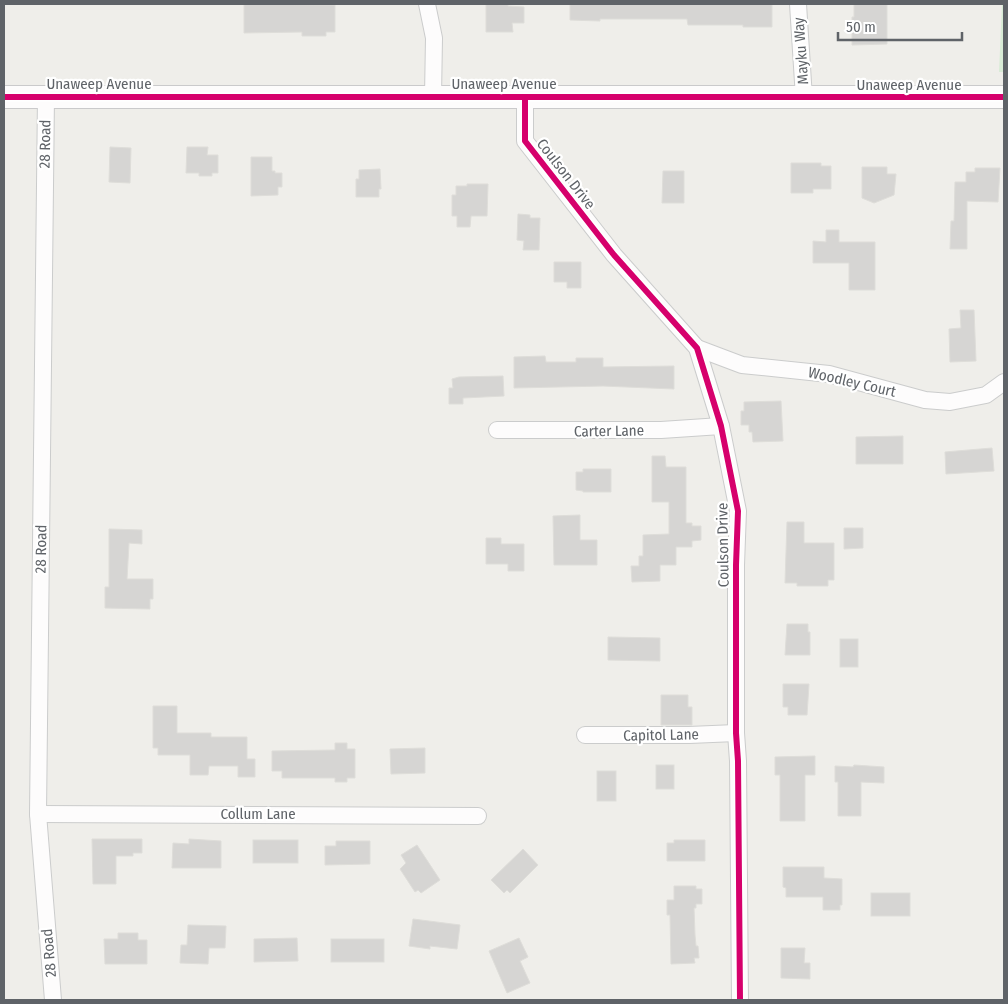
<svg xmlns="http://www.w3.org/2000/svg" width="1008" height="1004" font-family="'Fira Sans Condensed',sans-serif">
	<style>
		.green { fill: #d8ebd6 }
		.building { fill: #d6d5d3; stroke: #deddd9 }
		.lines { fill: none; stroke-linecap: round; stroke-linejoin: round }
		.minor-casing { stroke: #cbcccc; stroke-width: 18 }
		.secondary-casing { stroke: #cacacb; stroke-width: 24 }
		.minor { stroke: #fdfcfc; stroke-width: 16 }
		.secondary { stroke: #fdfcfc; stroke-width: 22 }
		.cycleway-casing { stroke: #fff; stroke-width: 9 }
		.cycleway { stroke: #d6006c; stroke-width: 6 }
		.labels { text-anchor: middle; stroke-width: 4.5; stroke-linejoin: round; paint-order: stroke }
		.street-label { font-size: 15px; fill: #5f6368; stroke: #fff }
	</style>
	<rect width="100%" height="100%" fill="#efeeea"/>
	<path class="green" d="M1002,4h2v68h-5z"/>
	<g class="building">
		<path d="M244,4l91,1v27h-9v4h-24v-4l-58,1z"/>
		<path d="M486,4h22v2l16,1v16h-12l1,9h-27z"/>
		<path d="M570,4h202v23h-29v-2h-55l-1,-6h-87v2l-30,-1z"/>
		<path d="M854,4h33v40l-35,1v-28h2z"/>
		<path d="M110,147l21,1 -1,35 -21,-1z"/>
		<path d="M187,147h21l-1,8h11v18h-6v3h-13v-3h-13z"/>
		<path d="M251,157h21v14h3v2h7v14h-4v8l-27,1z"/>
		<path d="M791,163h30v3h10v23h-18v4h-22z"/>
		<path d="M862,167h25v7h9l-2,21 -20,8 -12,-5z"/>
		<path d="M975,168h25l-2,34 -31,-1v48h-17l1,-28h3l1,-39h11v-10h9z"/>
		<path d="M380,169l1,20h-2v8h-23v-18h3v-9z"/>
		<path d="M663,171h21v32h-22z"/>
		<path d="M467,184h21l-1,32h-16l-1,11h-13v-11h-5v-21h4v-9h11z"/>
		<path d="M518,214l12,1v3h10l-1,32h-16l1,-9 -7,-1z"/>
		<path d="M826,230h13v12h36v48h-26v-27h-36v-22l13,1z"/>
		<path d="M554,262h27v26h-14v-6h-13z"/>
		<path d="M960,310h14l2,51 -26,1 -1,-33 12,-1z"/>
		<path d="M545,356l1,6h30v-4h27v9l71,-1v23l-71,-3 -89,2v-31z"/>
		<path d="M503,376l1,20 -41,2v6h-14v-16h4l-1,-9 7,-2z"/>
		<path d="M781,401l2,40 -30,1 -1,-10h-3v-7h-8v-14h3v-9z"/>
		<path d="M903,436v28h-47v-27z"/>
		<path d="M992,448l2,23 -48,3 -1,-22z"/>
		<path d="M652,456h13l1,11h20v56h6v3h9v14l-9,1v6h-16v18h-16v16l-28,1 -1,-16h8v-10h4v-21l26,-1v-32h-17z"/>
		<path d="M583,469h28v23h-28v-1l-7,-1v-18h7z"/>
		<path d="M580,515v25h17v25h-43l-1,-49z"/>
		<path d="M787,522h17v21h30v37h-6v6h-31v-3h-12z"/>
		<path d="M844,528h19v20l-19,1z"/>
		<path d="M109,529l33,1v14l-13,-1 -2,36h26v20h-3v10l-45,-1v-21h4z"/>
		<path d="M486,538h15v6h23v27h-16v-7h-22z"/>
		<path d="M787,624h21v8h2v23h-25z"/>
		<path d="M608,637l52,1v23l-52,-1z"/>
		<rect x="840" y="639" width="18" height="28"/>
		<path d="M783,684h26l-2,31h-19v-8h-5z"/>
		<path d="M661,695h27v12h4v18h-31z"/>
		<path d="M153,706h24v27h34v4h36v22h8v18h-17v-11h-29l-1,9h-18v-20h-32v-7h-5z"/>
		<path d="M335,743h12v6h8v29h-8v4h-12v-4h-53v-7h-10v-20l63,-1z"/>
		<path d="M425,748v25l-34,1 -1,-25z"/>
		<path d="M815,756v19h-10v46h-25v-46h-5v-18z"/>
		<rect x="656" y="765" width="18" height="24"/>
		<path d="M854,765l30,2v16l-23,-1v34h-23v-34h-3v-16l18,1z"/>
		<rect x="597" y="771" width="19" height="30"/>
		<path d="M92,839h50v14h-9v3h-17v28h-23z"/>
		<path d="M189,839l32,2v27h-49l1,-25 16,1z"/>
		<rect x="253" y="840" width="45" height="23"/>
		<path d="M674,840h31v21h-38v-18h7z"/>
		<path d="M336,841h34v23l-45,1v-19h11z"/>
		<path d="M417,845l23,35 -19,13 -3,-3 -3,2 -15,-23 6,-6 -5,-8z"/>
		<path d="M523,849l15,16 -28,28 -3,-3 -3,3 -13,-13z"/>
		<path d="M783,867h41v11l18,1v26h-2v5h-17v-13h-37v-9l-3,-1z"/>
		<path d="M674,886h22v3h6v15h-6v4h-2l1,27 1,11h2l1,12h-5l1,5 -24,1 -1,-49h-3v-15h7z"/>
		<rect x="871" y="893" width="39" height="23"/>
		<path d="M413,919l47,6 -3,24 -27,-3v3l-21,-3z"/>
		<path d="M188,925l38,1 -1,22h-16l-1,16 -28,-1 1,-18h6z"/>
		<path d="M118,933h20v7h9v24h-42l-1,-25h14z"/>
		<path d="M297,938l1,23 -44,1v-23z"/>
		<path d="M519,938l9,19 -8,4 10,22 -23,10 -18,-42z"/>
		<rect x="331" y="939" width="53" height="23"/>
		<path d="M781,948h24l-1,15h6v16l-29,-1z"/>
	</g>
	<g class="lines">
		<defs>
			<g id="minor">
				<path d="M427,4l7,34 -1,58"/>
				<path d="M798,4l6,94"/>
				<path d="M46,96l-8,718 15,186"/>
				<path d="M525,97v44l89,114 83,93 24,78 17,85 -2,54v168l2,28 2,239"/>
				<path d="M697,348l45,17 87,9 96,26 25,2 36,-7 18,-13"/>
				<path d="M497,430h164l60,-4"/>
				<path d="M585,735h104l47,-2"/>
				<path d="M38,814l440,2"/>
			</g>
			<path id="secondary" d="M4,97h1000"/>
		</defs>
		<use href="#minor" class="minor-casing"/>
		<use href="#secondary" class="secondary-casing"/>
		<use href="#minor" class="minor"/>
		<use href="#secondary" class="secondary"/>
		<defs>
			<g id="cycleway">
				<path d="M4,97h1000"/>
				<path d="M525,97v44l89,114 83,93 24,78 17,85 -2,54v168l2,28 2,239"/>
			</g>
		</defs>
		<use href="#cycleway" class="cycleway-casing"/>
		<use href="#cycleway" class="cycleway"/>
	</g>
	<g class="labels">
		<g class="street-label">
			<text transform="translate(801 51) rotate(-94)" y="5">Mayku Way</text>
			<text x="99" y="89">Unaweep Avenue</text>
			<text x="504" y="89">Unaweep Avenue</text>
			<text x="909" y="90">Unaweep Avenue</text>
			<text transform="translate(45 144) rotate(-89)" y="5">28 Road</text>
			<text transform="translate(566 174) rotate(52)" y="5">Coulson Drive</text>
			<text transform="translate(852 382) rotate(13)" y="5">Woodley Court</text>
			<text transform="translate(609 431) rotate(-1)" y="5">Carter Lane</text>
			<text transform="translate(723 545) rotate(-91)" y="5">Coulson Drive</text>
			<text transform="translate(41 549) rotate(-89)" y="5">28 Road</text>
			<text transform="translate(661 735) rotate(-1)" y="5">Capitol Lane</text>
			<text x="258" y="819">Collum Lane</text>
			<text transform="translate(49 953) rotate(-95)" y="5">28 Road</text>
		</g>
	</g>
	<rect width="1008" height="1004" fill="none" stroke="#5f6368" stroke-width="10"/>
	<path d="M838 32v8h124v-8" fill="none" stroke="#5f6368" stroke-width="2.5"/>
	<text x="846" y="32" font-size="15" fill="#5f6368" stroke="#ffffff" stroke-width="4" paint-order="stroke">50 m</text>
</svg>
